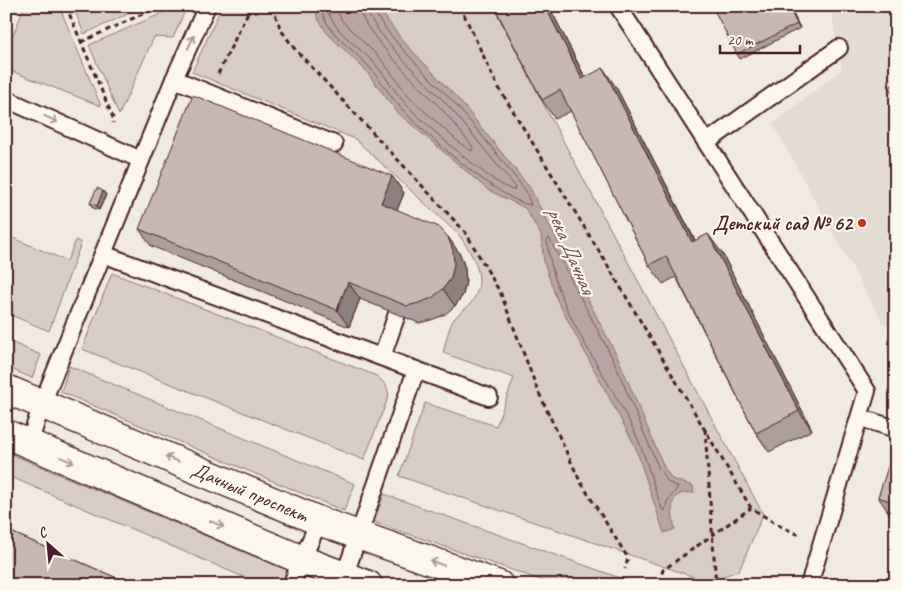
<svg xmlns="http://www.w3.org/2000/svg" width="902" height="591" font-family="Caveat,sans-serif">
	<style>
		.built { fill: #e4dbd2 }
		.green { fill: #d8ccc6; stroke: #917678 }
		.water { fill: #b8a4a2; stroke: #8c6f72 }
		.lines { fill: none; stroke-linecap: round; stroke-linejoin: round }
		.shore { stroke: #76545b; stroke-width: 1 }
		.lane-casing { stroke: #4a1f2b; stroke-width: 20 }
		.secondary-casing { stroke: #4a1f2b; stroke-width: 31 }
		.path { stroke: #4a1f2b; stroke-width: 3; stroke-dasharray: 5 4; stroke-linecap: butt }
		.lane { stroke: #fbf7ec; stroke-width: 16 }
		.secondary { stroke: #fbf7ec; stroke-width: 28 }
		.wall { fill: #ac9e9a; stroke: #4a1f2b }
		.shaded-wall { fill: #8c817d; stroke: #4a1f2b }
		.building { fill: #c8b8b3; stroke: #4a1f2b }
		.oneway { stroke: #ab9695 }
		.poi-dot { fill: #c8321e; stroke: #fbf7ec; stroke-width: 2 }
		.labels { text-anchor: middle; stroke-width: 4.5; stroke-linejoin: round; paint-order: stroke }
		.poi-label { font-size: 20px; font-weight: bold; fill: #4a1f2b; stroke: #fbf7ec; text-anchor: end }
		.street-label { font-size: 20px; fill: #4a1f2b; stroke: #fbf7ec }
		.water-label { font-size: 21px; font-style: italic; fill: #704e55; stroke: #fbf7ec }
	</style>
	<rect width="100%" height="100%" fill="#f0eae0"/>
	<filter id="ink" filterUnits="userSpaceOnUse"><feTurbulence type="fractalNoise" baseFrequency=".02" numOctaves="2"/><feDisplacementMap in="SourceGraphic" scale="10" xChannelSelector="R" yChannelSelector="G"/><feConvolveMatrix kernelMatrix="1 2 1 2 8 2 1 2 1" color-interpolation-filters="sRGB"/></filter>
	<g filter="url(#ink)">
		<path class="built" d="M830,6h66v322l-13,-5 -110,-199 69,-55z"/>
		<g class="green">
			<path d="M22,6h37l42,100 -95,-37v-16l17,-43z"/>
			<path d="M73,6h72l-61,28z"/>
			<path d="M179,6h8l-14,32 -19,-1 -35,78 -30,-70z"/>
			<path d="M222,6h271l52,101 218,407 -24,57 -33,10 -307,-105 26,-73 71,23 18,-48 -71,-25c3,-10 5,-25 11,-34 4,-6 13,-10 17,-16 18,-23 2,-48 -12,-68l-104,-96 -163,-67z"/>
			<path d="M6,235l61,26 9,-21 5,3 -32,88 -43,-18z"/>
			<path d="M112,273l265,103 9,9 3,10 -25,65 -282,-111z"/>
			<path d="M6,340l35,15 -9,23 -26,-11z"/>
			<path d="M69,366l286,118 -11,27 -283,-119z"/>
			<path d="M6,452l283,119 -6,14h-21l-256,-110z"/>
			<path d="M384,494l256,91h-85l-181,-63z"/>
		</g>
		<path class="water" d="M316,6h61l26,35 57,60 70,87 88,170 46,109 8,12 21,7 1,7c-27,-3 -23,17 -19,36l-11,4 -29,-87 -78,-146 -13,-37 -3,-28 -16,-27 -37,-18 -91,-78 -31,-41 -39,-38 -10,-16z"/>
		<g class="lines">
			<g class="shore">
				<path d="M321,6c3,27 33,43 49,62 11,12 19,27 30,39 21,24 102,95 131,98l-5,-14c-23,-29 -46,-59 -70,-86 -16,-18 -82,-80 -83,-99"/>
				<path d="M327,6c3,24 33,41 48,58 11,12 19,27 30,39 14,16 92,86 109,87l1,-4c-22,-25 -42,-52 -64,-77 -17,-20 -84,-80 -85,-103"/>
				<path d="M335,6l7,15 38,37 31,41 51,46 10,6 1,-4c-9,-11 -18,-22 -27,-33 -19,-22 -86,-82 -87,-108"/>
				<path d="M549,238l65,123 45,108 9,13 10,5 -11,15 -2,9 -3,-2c-8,-21 -14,-44 -22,-65 -29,-68 -85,-128 -93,-203z"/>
			</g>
			<defs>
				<g id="lane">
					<path d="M618,6l249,385 -58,194"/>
					<path d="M174,79l160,65"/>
					<path d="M6,99l135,61"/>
					<path d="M707,142l132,-94"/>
					<path d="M103,254l313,116 -72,207"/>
					<path d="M382,357l15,-43"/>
					<path d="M416,370l73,27"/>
					<path d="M861,418l35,11"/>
					<path d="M29,444l13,-40 132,-325 33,-73"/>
					<path d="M291,585l28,-64"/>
				</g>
				<g id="secondary">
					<path id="s1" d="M6,389l313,132 180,64"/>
					<path d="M6,434l296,126 66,25"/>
				</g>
			</defs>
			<use href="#lane" class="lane-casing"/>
			<use href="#secondary" class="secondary-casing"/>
			<g class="path">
				<path d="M66,6l48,114 -1,3"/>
				<path d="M272,6l9,24 13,18 172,185 35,61 37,97 42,90 48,77 -3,11"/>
				<path d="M460,6l37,79 105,171 149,252 29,18 22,10"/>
				<path d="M81,42l79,-36"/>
				<path d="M218,74l33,-68"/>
				<path d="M705,429l11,156"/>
				<path d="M659,582l4,-12 88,-62"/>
			</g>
			<use href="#lane" class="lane"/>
			<use href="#secondary" class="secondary"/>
		</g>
		<g class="wall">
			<path d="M494,6h55l36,71 31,10 79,153 27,13 90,177 -43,22 -13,-19 -80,-156 -13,7 -14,-19 -78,-154 -16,8 -13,-19z"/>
			<path d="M789,6l11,22 -60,31 -3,-5z"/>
			<path d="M392,176l12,17 -7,17 51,27 12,17 5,14 1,13 -3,14 -8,11 -11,9 -13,5 -12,3 -59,-24 -11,28 -198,-81 -12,-17z"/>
			<path d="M103,191l3,4 -7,15 -6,-2 -3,-5z"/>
			<path d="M896,453v65l-5,-2 -13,-19z"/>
			<path d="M6,530l127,55h-127z"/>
		</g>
		<g class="shaded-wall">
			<path d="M545,6h4l46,92 -13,-19z"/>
			<path d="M788,6h1l11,22 -3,-4z"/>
			<path d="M603,68l13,19 89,174 -13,-19z"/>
			<path d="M392,176l12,17 -11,27 -12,-17z"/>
			<path d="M103,191l3,4 -7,15 -2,-4z"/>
			<path d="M708,234l14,19 90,177 -13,-19z"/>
			<path d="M448,237l12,17 5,14 1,13 -3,14 -8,11 -12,-17z"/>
			<path d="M348,282l12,17 -11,28 -12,-17z"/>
		</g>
		<g class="building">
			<path d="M494,6h51l37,73 21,-11 89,174 16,-8 91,177 -43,22 -90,-177 -17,9 -89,-175 -18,10z"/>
			<path d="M712,6h76l9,18 -60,30z"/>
			<path d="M896,84v18l-7,-15z"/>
			<path d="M193,95l199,81 -11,27 58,24 9,10 5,14 1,13 -3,14 -8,11 -11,9 -13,5 -12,3 -59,-24 -11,28 -198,-81z"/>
			<path d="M97,188l6,3 -6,15 -7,-3z"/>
			<path d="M893,452l3,1v50l-18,-6z"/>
			<path d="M6,530l127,55h-112l-15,-7z"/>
		</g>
		<defs><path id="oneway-shaft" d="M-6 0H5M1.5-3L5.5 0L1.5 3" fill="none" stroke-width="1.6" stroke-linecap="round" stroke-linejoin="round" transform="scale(1.25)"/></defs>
		<g class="oneway">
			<use href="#oneway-shaft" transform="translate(191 42) rotate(-65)"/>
			<use href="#oneway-shaft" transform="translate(51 119) rotate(25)"/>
			<use href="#oneway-shaft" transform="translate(172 459) rotate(-157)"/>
			<use href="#oneway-shaft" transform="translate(67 460) rotate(23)"/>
			<use href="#oneway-shaft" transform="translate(217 524) rotate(23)"/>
			<use href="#oneway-shaft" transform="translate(437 563) rotate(-161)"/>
		</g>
	</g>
	<circle class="poi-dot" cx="862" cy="223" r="5"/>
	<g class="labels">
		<g class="poi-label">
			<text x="852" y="230">Детский сад № 62</text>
		</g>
		<g class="street-label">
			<text dy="7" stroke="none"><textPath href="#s1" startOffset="265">Дачный проспект</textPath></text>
		</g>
		<g class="water-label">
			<text transform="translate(571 250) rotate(67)" y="7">река Дачная</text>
		</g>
	</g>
	<rect width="902" height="591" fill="none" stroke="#fbf7ec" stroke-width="25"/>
	<rect x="12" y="12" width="877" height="566" fill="none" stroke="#4a1f2b" stroke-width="2" filter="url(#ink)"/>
	<g transform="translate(48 544) rotate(333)" stroke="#fbf7ec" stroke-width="4" paint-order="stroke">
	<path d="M0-4L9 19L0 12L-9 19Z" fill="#4a1f2b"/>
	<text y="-8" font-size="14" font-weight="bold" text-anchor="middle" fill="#4a1f2b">С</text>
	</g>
	<path d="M720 45v8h80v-8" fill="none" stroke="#4a1f2b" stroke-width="2.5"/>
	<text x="727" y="45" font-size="15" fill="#4a1f2b" stroke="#fbf7ec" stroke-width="4" paint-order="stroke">20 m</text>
</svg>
